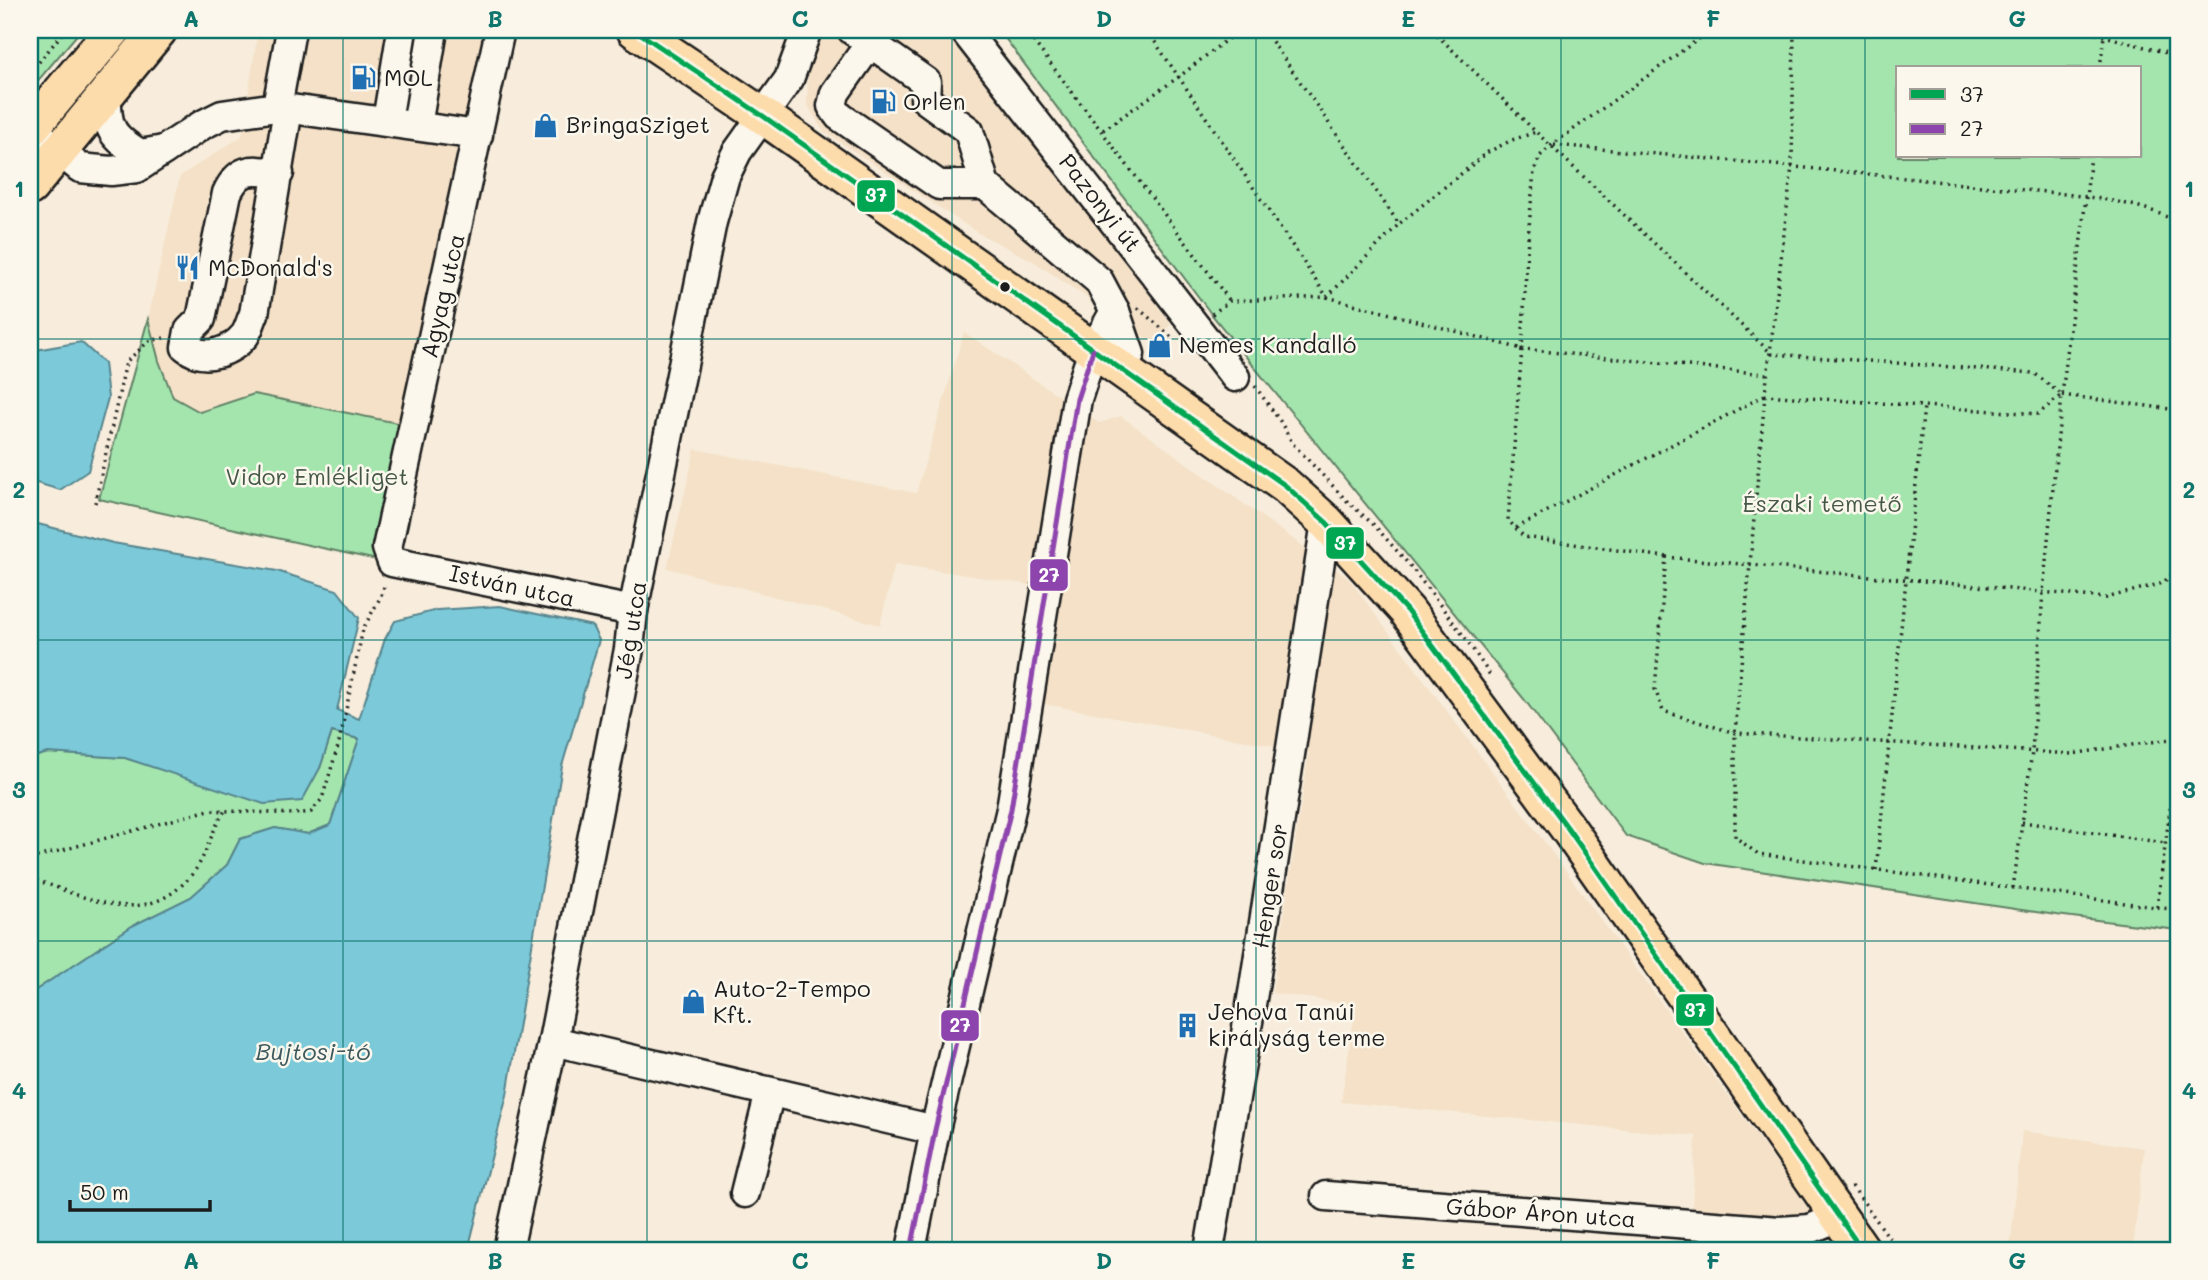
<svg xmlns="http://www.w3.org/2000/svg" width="2208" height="1280" font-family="Mali,sans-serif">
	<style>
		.built { fill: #f4e1c8 }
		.green { fill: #a4e5ae; stroke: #608065; stroke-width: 2; fill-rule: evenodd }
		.water { fill: #7ccad9; stroke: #56848d; stroke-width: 2 }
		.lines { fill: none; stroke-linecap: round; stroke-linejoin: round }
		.minor-casing { stroke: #1c1c1c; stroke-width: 33 }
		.major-casing { stroke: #1c1c1c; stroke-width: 40 }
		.path { stroke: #1c1c1c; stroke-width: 3.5; stroke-dasharray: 2 5; stroke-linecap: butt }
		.minor { stroke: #fbf7ec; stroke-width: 28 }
		.major { stroke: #fddcac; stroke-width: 35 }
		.bus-1-casing { stroke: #fbf7ec; stroke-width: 10 }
		.bus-2-casing { stroke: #fbf7ec; stroke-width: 10 }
		.bus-1 { stroke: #00a651; stroke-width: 5 }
		.bus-2 { stroke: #8e44ad; stroke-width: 5 }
		.grid { fill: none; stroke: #0f766e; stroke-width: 2; stroke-opacity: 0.55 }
		.bus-dot { fill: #1c1c1c; stroke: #fbf7ec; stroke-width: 2.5 }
		.labels { text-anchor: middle; stroke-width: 5; stroke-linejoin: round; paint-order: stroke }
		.poi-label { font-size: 23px; fill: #1c1c1c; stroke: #fbf7ec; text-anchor: start }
		.street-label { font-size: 23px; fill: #1c1c1c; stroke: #fbf7ec }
		.park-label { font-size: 23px; fill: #455848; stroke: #fbf7ec }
		.water-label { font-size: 24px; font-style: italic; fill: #3e595e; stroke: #fbf7ec }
		.line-badge { stroke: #fbf7ec; stroke-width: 2.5 }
		.badge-label { font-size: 19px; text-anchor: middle; font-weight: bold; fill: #fff }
		.neatline { fill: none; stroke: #0f766e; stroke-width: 2.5 }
		.grid-label { font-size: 23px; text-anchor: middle; font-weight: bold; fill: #0f766e }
	</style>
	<rect width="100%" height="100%" fill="#f8eddc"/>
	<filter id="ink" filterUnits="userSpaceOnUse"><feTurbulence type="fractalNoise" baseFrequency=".0143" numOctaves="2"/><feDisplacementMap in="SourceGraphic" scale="14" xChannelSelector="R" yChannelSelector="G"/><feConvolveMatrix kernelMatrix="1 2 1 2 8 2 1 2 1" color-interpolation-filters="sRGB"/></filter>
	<g filter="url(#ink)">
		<g class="built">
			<path d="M258,30h235l-86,395 -153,-31 -54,18 -27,-15 -14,-36 -11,-42 32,-143 62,-40z"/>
			<path d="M820,30h128l51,61 172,233 -18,19 -120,-82 -55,-28 -155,-102 -16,-27 1,-32z"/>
			<path d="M964,332l135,91 22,-7 228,163 214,288 276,383h-59l1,-16 -90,-9 5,-89 -355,-34 15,-97 -84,-12 37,-241 -265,-48 19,-114 -168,-26 -15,61 -213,-57 28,-119 221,44z"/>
			<path d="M2022,1131l122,17 -11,102h-123z"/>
		</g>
		<g class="green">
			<path d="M30,30h51l-51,60z"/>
			<path d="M999,30h1179v900l-122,-15 -351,-52 -79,-27 -102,-137 -312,-384zM1898,68h242v88h-242z"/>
			<path d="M148,319l11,42 14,36 27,15 54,-18 153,31 -30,135 -278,-61z"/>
			<path d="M332,732l27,7 -29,86 -22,9 -33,-6 -35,11 -13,26 -36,32 -59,29 -102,68v-236l18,-5 77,5 68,21 127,-11z"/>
		</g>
		<g class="water">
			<path d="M81,342l23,21 4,35 -20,73 -28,19 -30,-9v-119l6,-12z"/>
			<path d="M30,522l83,21 164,28 60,19 22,28 -22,92 22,9 26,-80 10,-18 42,-11 63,-4 92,20 7,14 -37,126 -55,329 -39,155h-438v-256l102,-68 59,-29 36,-32 13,-26 35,-11 33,6 22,-9 29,-86 -27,-7 -12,36 -18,33 -38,3 -139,-46 -77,-5 -18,5z"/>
		</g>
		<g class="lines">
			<defs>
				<g id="minor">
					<path d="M500,30l-113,518 5,14 241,49"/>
					<path d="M852,30l74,52 -1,17 44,32 16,54"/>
					<path d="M964,30l271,347"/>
					<path d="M871,42l-36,51 -3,13 7,10 100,69h46l114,96 16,30 15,43 -3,9 -6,7"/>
					<path d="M107,96c-1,32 5,41 33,58l24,-4"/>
					<path d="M277,107l14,-77"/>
					<path d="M387,121l15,-91"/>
					<path d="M417,126l16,-96"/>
					<path d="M31,128l49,40 31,3 26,-3 65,-43 20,-10 55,-8 201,28"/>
					<path d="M279,173c-27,-3 -39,-7 -52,20l-26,126 -12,12 -3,16c18,15 45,5 59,-12 4,-6 6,-15 9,-21l34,-205"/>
					<path d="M553,1041l382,89"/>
					<path d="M745,1193l25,-101"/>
					<path d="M1326,1196l454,35 30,-2 28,-12"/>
					<path d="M508,1250l45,-209 76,-392 4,-38 79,-389 13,-46 12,-24 52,-73 18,-49"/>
					<path d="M911,1250l24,-120 76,-321 66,-410 16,-49 22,-39"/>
					<path d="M1209,1250l45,-263 72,-465"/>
				</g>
				<g id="major">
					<path d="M635,30l128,86 523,370 40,36 81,89 160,216 295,423"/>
					<path d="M30,129l83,-99"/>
					<path d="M30,187l129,-157"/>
				</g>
			</defs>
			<use href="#minor" class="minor-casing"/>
			<use href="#major" class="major-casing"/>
			<g class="path">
				<path d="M1025,30l205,271"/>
				<path d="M1147,30l180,267 195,52 -14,171 16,17 142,20 -11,132 8,22 72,22 337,21 106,-16"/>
				<path d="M1264,30l135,194 89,-72 24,-12 24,-8"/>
				<path d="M1432,30l104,102 236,222 262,19 28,22 -24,19 -273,-19 27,-229 2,-136"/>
				<path d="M1711,30l-159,115 -12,11 -6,15 -7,79 -5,99 244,25"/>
				<path d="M2068,30l18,1 92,25"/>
				<path d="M2100,68l4,-32"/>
				<path d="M30,73l35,-43"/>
				<path d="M1103,130l77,-54 59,-46"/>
				<path d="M1554,145c139,12 279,25 418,40 49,6 170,10 206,39"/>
				<path d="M1138,308l37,32"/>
				<path d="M1212,314l18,-13 97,-4 72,-73"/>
				<path d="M1255,386l25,35 13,23 54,57 28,25 36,41 55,72 24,36"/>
				<path d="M1765,395l-30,338v104l23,17 420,56"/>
				<path d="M2062,395l116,15"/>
				<path d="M95,503l31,-141 23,-21 15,-3"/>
				<path d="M1516,528l249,-133"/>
				<path d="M1666,557l440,41 57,-15 15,-15"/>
				<path d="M2022,822l143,21"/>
				<path d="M2168,822l10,2"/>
				<path d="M30,859l179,-49 85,4 17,-2 11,-13 17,-56 24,-114 17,-31 5,-14"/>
				<path d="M1876,870l48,-464"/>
				<path d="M30,878c57,19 116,54 163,-5 14,-17 18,-43 32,-62"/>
				<path d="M2013,888l19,-136 11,-160 19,-197 29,-239"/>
				<path d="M2157,907l21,-158"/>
				<path d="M1852,1186l46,64"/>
			</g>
			<use href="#minor" class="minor"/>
			<use href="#major" class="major"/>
			<defs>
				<path id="bus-1" d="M635,30l128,86 523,370 40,36 81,89 160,216 295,423"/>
				<path id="bus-2" d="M911,1250l24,-120 76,-321 66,-410 16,-49"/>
			</defs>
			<use href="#bus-1" class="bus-1-casing"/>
			<use href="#bus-2" class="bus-2-casing"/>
			<use href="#bus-1" class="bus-1"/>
			<use href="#bus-2" class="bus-2"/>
		</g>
	</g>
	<path class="grid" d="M343,30v1220M647,30v1220M952,30v1220M1256,30v1220M1561,30v1220M1865,30v1220M30,339h2148M30,640h2148M30,941h2148"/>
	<defs>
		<symbol id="fuel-bare" viewBox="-9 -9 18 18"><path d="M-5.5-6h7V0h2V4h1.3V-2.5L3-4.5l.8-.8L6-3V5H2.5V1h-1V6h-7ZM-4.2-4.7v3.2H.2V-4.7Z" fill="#1f6fb2" stroke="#fbf7ec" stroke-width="2.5" paint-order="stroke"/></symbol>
		<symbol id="shop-bare" viewBox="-9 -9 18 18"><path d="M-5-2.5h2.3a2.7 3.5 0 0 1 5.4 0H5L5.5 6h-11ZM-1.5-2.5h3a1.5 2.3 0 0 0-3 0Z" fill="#1f6fb2" stroke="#fbf7ec" stroke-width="2.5" paint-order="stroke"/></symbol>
		<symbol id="restaurant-bare" viewBox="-9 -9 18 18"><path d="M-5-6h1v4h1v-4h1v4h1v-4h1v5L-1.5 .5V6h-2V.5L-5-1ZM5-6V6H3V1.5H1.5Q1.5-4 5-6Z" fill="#1f6fb2" stroke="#fbf7ec" stroke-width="2.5" paint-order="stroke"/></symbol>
		<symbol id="building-bare" viewBox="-9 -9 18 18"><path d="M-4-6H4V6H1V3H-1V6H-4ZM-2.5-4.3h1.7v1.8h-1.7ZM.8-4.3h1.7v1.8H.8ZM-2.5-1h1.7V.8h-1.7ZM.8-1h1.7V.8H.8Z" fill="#1f6fb2" stroke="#fbf7ec" stroke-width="2.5" paint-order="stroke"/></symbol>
	</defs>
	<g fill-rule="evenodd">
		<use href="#fuel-bare" x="346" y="60" width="35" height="35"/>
		<use href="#fuel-bare" x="866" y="84" width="35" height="35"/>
		<use href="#shop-bare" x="528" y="108" width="35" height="35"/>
		<use href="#restaurant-bare" x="170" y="250" width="35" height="35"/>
		<use href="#shop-bare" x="1142" y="328" width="35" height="35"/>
		<use href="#shop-bare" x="676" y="984" width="35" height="35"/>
		<use href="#building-bare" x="1170" y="1008" width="35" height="35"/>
	</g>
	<circle class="bus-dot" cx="1005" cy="287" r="6"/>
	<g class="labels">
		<g class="poi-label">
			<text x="384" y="86">MOL</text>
			<text x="903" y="110">Orlen</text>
			<text x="566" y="133">BringaSziget</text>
			<text x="208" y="276">McDonald's</text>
			<text x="1179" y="353">Nemes Kandalló</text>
			<text x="713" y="997">Auto-2-Tempo<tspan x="713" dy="26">Kft.</tspan></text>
			<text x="1208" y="1020">Jehova Tanúi<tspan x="1208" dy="26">királyság terme</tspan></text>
		</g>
		<g class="street-label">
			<text transform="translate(1100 203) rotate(52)" y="8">Pazonyi út</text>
			<text transform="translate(443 296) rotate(-77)" y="8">Agyag utca</text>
			<text transform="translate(512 586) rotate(12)" y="8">István utca</text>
			<text transform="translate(631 630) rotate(-81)" y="8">Jég utca</text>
			<text transform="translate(1270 886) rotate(-81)" y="8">Henger sor</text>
			<text transform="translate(1541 1213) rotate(4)" y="8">Gábor Áron utca</text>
		</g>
		<g class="park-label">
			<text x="317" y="485">Vidor Emlékliget</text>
			<text x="1822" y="512">Északi temető</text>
		</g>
		<g class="water-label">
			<text x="313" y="1060">Bujtosi-tó</text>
		</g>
	</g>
	<g class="line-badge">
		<rect x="856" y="179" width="40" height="34" rx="7" fill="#00a651"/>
		<rect x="1325" y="526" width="40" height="34" rx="7" fill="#00a651"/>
		<rect x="1029" y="558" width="40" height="34" rx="7" fill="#8e44ad"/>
		<rect x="1675" y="993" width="40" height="34" rx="7" fill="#00a651"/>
		<rect x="940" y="1009" width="40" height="33" rx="7" fill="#8e44ad"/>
	</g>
	<g class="badge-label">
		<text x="876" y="202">37</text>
		<text x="1345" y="550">37</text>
		<text x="1049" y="582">27</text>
		<text x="1695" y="1017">37</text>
		<text x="960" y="1032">27</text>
	</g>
	<rect width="2208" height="1280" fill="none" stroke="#fbf7ec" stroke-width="77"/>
	<rect x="1896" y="66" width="245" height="91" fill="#fbf7ec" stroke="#a29f99" stroke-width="2"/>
	<rect x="1910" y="89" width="35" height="10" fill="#00a651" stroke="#a29f99" stroke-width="2"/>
	<text x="1960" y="102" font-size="21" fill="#1c1c1c">37</text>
	<rect x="1910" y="124" width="35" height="10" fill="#8e44ad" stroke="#a29f99" stroke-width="2"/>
	<text x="1960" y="136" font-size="21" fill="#1c1c1c">27</text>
	<path d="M70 1200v10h140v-10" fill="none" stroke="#1c1c1c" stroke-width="3.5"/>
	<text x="80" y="1200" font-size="21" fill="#1c1c1c" stroke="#fbf7ec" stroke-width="5" paint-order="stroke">50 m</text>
	<rect x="38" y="38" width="2132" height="1204" class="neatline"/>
	<g class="grid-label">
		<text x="191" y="27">A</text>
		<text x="495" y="27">B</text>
		<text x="800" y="27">C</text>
		<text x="1104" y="27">D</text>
		<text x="1408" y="27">E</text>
		<text x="1713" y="27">F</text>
		<text x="2017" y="27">G</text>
		<text x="19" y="197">1</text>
		<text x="2189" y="197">1</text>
		<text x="19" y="498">2</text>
		<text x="2189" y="498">2</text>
		<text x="19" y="798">3</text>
		<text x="2189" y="798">3</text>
		<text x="19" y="1099">4</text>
		<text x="2189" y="1099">4</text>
		<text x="191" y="1269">A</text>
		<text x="495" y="1269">B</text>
		<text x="800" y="1269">C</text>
		<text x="1104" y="1269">D</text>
		<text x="1408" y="1269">E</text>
		<text x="1713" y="1269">F</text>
		<text x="2017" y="1269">G</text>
	</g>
</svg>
